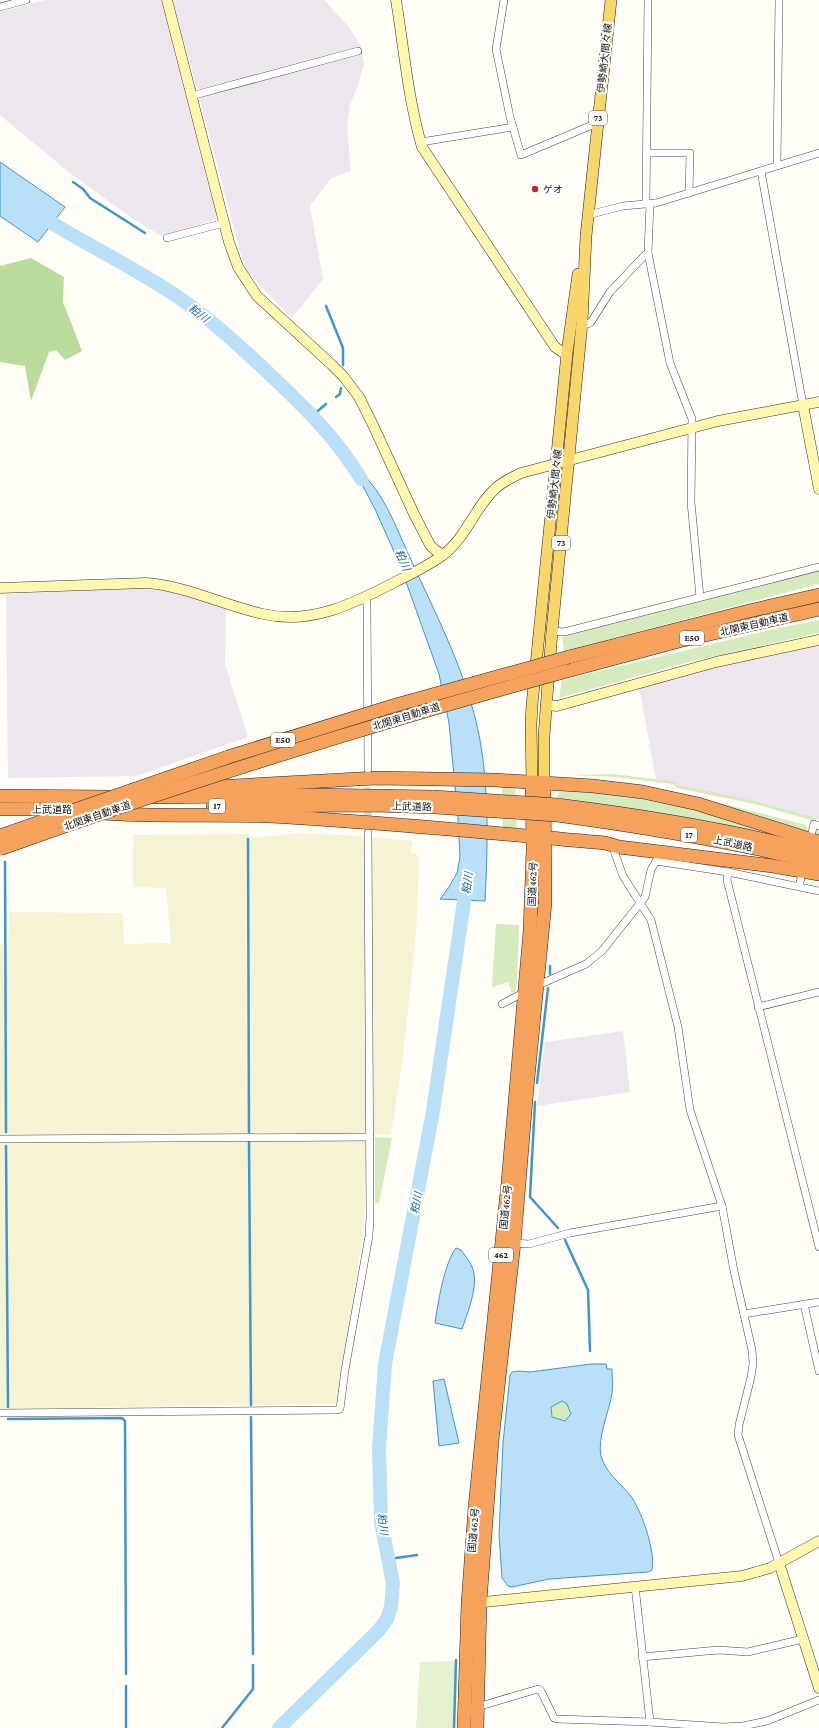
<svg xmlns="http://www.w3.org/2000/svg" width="819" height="1728" font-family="'Crimson Pro','Noto Sans JP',serif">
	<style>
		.industrial { fill: #eee6ef }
		.farmland { fill: #f6f3d4 }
		.green { fill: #d5ebbd }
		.forest { fill: #b9dc9c }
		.pitch { fill: #e6f2cf }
		.water { fill: #b9e0f7; stroke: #3f96cf; fill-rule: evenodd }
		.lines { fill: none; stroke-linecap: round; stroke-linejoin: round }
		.stream { stroke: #3f96cf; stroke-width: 2.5 }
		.river { stroke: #b9e0f7; stroke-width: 14 }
		.street-tunnel { stroke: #dbdad3; stroke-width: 7; stroke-dasharray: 7 3.5; stroke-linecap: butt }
		.street-casing { stroke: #444; stroke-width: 8 }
		.secondary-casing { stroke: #333; stroke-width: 11 }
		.primary-casing { stroke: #222; stroke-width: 12 }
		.highway-casing { stroke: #222; stroke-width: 14 }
		.street { stroke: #fff; stroke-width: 7 }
		.secondary { stroke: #fff6b0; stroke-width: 10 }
		.primary { stroke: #f9d66b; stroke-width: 11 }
		.highway { stroke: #f5a25d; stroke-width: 13 }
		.highway-bridge-casing { stroke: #222; stroke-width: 14; stroke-linecap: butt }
		.highway-bridge { stroke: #f5a25d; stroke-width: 13 }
		.poi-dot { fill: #c4262e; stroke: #fff; stroke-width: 1.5 }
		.labels { text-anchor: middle; stroke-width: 4; stroke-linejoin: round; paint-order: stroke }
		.shield { fill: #fff; stroke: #585858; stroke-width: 1 }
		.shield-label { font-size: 9px; font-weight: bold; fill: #111 }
		.street-label { font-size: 10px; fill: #111; stroke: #fff }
		.poi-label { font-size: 10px; fill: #111; stroke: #fff; text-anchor: start }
		.water-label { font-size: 11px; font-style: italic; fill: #1768a6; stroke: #fff }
	</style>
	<rect width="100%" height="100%" fill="#fffdf5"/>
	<g class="industrial">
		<path d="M45,0h116l55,215 -2,5 -52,16 -26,-15 -65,-47 -71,-59v-103z"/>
		<path d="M173,0h151l24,26 13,20 -161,43 -4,-3z"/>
		<path d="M362,53l2,11 -7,24 -7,17 -3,23 4,43 -20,7 -21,28 13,73 -23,29 -9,10 -35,-37 -9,-11 -6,-15 -41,-155 2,-4z"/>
		<path d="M125,589h27l30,4 44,16 -1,55 23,73 -112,39 -128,2 -2,-184z"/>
		<path d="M819,645v173l-71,-19 -69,-14 -6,-4 -17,-2 -17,-92 98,-25z"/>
		<path d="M623,1031l7,61 -93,14 8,-64z"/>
	</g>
	<path class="farmland" d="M300,833l62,3 51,5 -2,11 8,4 -3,78 -13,122 -12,79 -24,-1 -3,91 -26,179 -338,5v-465h8l1,-32 114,1 1,31 47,-1 -5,-55 -33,-1v-52l116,-1 4,4z"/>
	<g class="green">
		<path d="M819,571v13l-255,67 -2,-14 3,-1z"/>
		<path d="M819,620v13l-130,29 -130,36 3,-18 217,-52z"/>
		<path d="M612,774l61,7 6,4 69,14 71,19 -5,3 -59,-17 -78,-16 -4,-4 -58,-7 -44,-2z"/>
		<path d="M502,783l13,1 2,47 -14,-1z"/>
		<path d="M559,787l102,12 155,47c-86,-22 -173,-38 -261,-46l4,-7z"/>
		<path d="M684,796l48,10 74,19 2,6 8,2 3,-3v7z"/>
		<path d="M496,924l23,1 -2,56 -2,11 -3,1 -4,-11 -16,5z"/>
		<path d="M375,1137l17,1 -13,65h-4z"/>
		<circle cx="561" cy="1411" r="10"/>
	</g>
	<path class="forest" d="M31,258l33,19 -1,25 19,49 -17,9 -9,-10 -7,2 -18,49 -6,-35 -25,-4v-96z"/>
	<path class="pitch" d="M455,1661l-2,67h-37l4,-66z"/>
	<g class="water">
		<path d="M0,162l65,45 -27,35 -38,-26z"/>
		<path d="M351,464c32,23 44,62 60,96 24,52 50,103 64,157 15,60 13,123 10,184l-45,-2 9,-12 8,-14 3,-16 -2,-39 -9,-95 -10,-49 -39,-109 -25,-56z"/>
		<path d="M456,1248l5,2c5,7 12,15 13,24 3,15 -7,41 -12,55l-27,-6c3,-20 9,-59 21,-75z"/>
		<path d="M591,1364h15l1,5h5c0,8 1,16 0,25 -3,17 -15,45 -11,62 4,16 19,27 29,39 11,14 26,57 22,75l-4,2 -99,7 -37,8 -4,-1 -6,-8 -3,-43 4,-92 7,-68 2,-3 7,-1 11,1zM562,1401l5,3 4,10 -6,7 -13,-4 -1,-10z"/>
		<path d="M444,1379l15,64 -20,3 -6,-65z"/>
	</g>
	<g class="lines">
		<g class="stream">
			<path d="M73,182l10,7 7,9 55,35"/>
			<path d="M326,306l17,42v17"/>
			<path d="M336,397l4,-3 1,-6"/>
			<path d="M313,415l13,-11"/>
			<path d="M248,839l1,293"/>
			<path d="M5,862l1,270"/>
			<path d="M550,974v-8"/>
			<path d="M537,1083l11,-95"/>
			<path d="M535,1102l-5,95 28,31"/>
			<path d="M249,1142l2,263"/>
			<path d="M6,1146l2,261"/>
			<path d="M565,1240l23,50 2,61"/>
			<path d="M251,1417l2,237"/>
			<path d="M8,1419l114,-1 3,3 1,253"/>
			<path d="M389,1559l28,-4"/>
			<path d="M126,1686v42"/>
			<path d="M222,1728l31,-39v-24"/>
			<path d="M454,1728l2,-68"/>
		</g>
		<g class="river">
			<path d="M38,213l14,10c41,25 84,46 123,72 32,21 59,46 86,71 38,36 73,68 100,113"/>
			<path d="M279,1728l100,-98 8,-11 4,-12 2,-24 -12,-61 -2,-74 6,-84 48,-253 34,-230"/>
		</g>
		<path class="street-tunnel" d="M368,777v47"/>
		<defs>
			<g id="street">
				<path d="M504,0l-8,49 14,68 11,38 76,-32"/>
				<path d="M0,7l26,-7"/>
				<path d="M191,96l167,-45"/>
				<path d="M421,142l92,-15"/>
				<path d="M647,153h43l-1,40"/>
				<path d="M777,165l2,-165"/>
				<path d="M761,171l42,234"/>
				<path d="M646,204l2,-204"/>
				<path d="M650,204l-2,49 22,110 22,56 -1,83 9,95"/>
				<path d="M588,215l35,-9 33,-3 163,-50"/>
				<path d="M167,238l57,-15"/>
				<path d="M582,323l6,1 3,-2 19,-30 34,-36 4,-3"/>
				<path d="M366,597l1,9 1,163"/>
				<path d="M552,631l12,1 255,-65"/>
				<path d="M812,832l2,-8 5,2"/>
				<path d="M612,845l11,31 28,44 27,107 12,83 32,96 12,65 18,79 1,13 -2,14 -12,48 -1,10 41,128"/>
				<path d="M728,872l-1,8 92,367"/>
				<path d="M799,886l2,-8"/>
				<path d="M536,986l50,-22 16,-13 43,-54 6,-27 5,-9 72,11 91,19"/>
				<path d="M502,1004l23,-12"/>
				<path d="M758,1007l61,-15"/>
				<path d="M0,1139l370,-2"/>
				<path d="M512,1243l17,1 41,-11 152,-27"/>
				<path d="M804,1304l15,67"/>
				<path d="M744,1314l75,-12"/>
				<path d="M0,1413l336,-3 4,-1 5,-39 24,-134 1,-19 -2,-384"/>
				<path d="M635,1586l15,136"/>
				<path d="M642,1657l76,-7 30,2 55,-13"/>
				<path d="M477,1706l7,-1 54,-16 3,2 13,27 3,1 93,3 73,5 20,-1 24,-5 52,-21"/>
			</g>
			<g id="secondary">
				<path d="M167,0l62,242 9,25 19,29 75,69 11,11 16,21 14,28 41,89 16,31 5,5 8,5"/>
				<path d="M396,0c8,49 12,99 26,147l133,200 7,5 5,1"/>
				<path d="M803,405l16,84"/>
				<path d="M0,588l146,-5c41,3 76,22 117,31 48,11 90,-10 132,-32 16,-8 33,-16 48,-27 24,-18 32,-49 54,-68 7,-6 16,-10 24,-14l197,-52 101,-19"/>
				<path d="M546,705l11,1 159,-44 103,-22"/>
				<path d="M779,1563l40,125"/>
				<path d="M474,1603l268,-27 28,-8 49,-27"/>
			</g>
			<g id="primary">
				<path d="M532,782l-1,-58 1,-19 35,-352 11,-79"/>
				<path d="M544,782v-46l8,-105 30,-308 4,-87 25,-236"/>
			</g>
			<g id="highway">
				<path d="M569,657l180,-46 70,-16"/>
				<path d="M567,671l112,-30 140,-32"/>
				<path d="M179,789l197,-11 119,2 98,6 50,6 55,12 121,38"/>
				<path d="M0,796l110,1"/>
				<path d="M154,797l156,-2 124,2"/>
				<path d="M557,805c88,11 176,25 262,48"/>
				<path d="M213,806l160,-1 62,2"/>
				<path d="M0,809h75"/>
				<path d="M102,813c56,4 112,1 167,3 113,6 224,17 336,27l14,4 154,19 46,8"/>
				<path d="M557,815c88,12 175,26 262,48"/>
				<path d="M464,1728l4,-125 7,-96 33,-325 22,-251 3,-82 -1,-67"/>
				<path d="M477,1728l3,-126 12,-161 22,-198 13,-155 18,-185 -1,-121"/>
			</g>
		</defs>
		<use href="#street" class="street-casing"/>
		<use href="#secondary" class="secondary-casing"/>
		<use href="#primary" class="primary-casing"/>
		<use href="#highway" class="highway-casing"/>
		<use href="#street" class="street"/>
		<use href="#secondary" class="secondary"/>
		<use href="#primary" class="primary"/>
		<use href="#highway" class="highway"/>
		<defs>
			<g id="highway-bridge">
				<path d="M434,797l123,8"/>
				<path d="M435,807l122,8"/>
				<path d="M0,836l228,-79 168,-52 173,-48"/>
				<path d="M0,849c187,-67 375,-126 567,-178"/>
			</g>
		</defs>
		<use href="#highway-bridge" class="highway-bridge-casing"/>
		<use href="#highway-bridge" class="highway-bridge"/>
	</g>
	<circle class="poi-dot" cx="535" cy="189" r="4"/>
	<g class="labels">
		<g class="shield">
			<rect x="589" y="111" width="18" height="14" rx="3"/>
			<rect x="552" y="536" width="18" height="14" rx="3"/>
			<rect x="680" y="631" width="24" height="14" rx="3"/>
			<rect x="271" y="733" width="24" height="14" rx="3"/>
			<rect x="209" y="799" width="16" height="14" rx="3"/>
			<rect x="681" y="828" width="16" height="14" rx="3"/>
			<rect x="489" y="1248" width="24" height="14" rx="3"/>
		</g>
		<g class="shield-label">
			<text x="598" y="121">73</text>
			<text x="561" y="546">73</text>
			<text x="692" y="641">E50</text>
			<text x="283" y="743">E50</text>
			<text x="217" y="809">17</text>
			<text x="689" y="838">17</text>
			<text x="501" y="1258">462</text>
		</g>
		<g class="street-label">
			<text transform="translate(604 58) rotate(-84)" y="4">伊勢崎大間々線</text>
			<text transform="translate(554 484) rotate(-84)" y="4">伊勢崎大間々線</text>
			<text transform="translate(754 624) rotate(-13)" y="4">北関東自動車道</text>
			<text transform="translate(406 716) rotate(-17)" y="4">北関東自動車道</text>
			<text transform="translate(412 806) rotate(2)" y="4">上武道路</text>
			<text x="52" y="813">上武道路</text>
			<text transform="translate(97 815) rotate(-19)" y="4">北関東自動車道</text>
			<text transform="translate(733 843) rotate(12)" y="4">上武道路</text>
			<text transform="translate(532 884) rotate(-88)" y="4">国道462号</text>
			<text transform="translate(505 1207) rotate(-84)" y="4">国道462号</text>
			<text transform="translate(473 1530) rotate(-85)" y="4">国道462号</text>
		</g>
		<g class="poi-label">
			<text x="543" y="193">ゲオ</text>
		</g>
		<g class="water-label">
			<text transform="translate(199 313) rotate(38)" y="4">粕川</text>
			<text transform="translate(403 560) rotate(66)" y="4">粕川</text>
			<text transform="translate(467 883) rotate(-82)" y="4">粕川</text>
			<text transform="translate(416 1203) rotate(-79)" y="4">粕川</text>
			<text transform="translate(383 1524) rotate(83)" y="4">粕川</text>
		</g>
	</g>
</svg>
